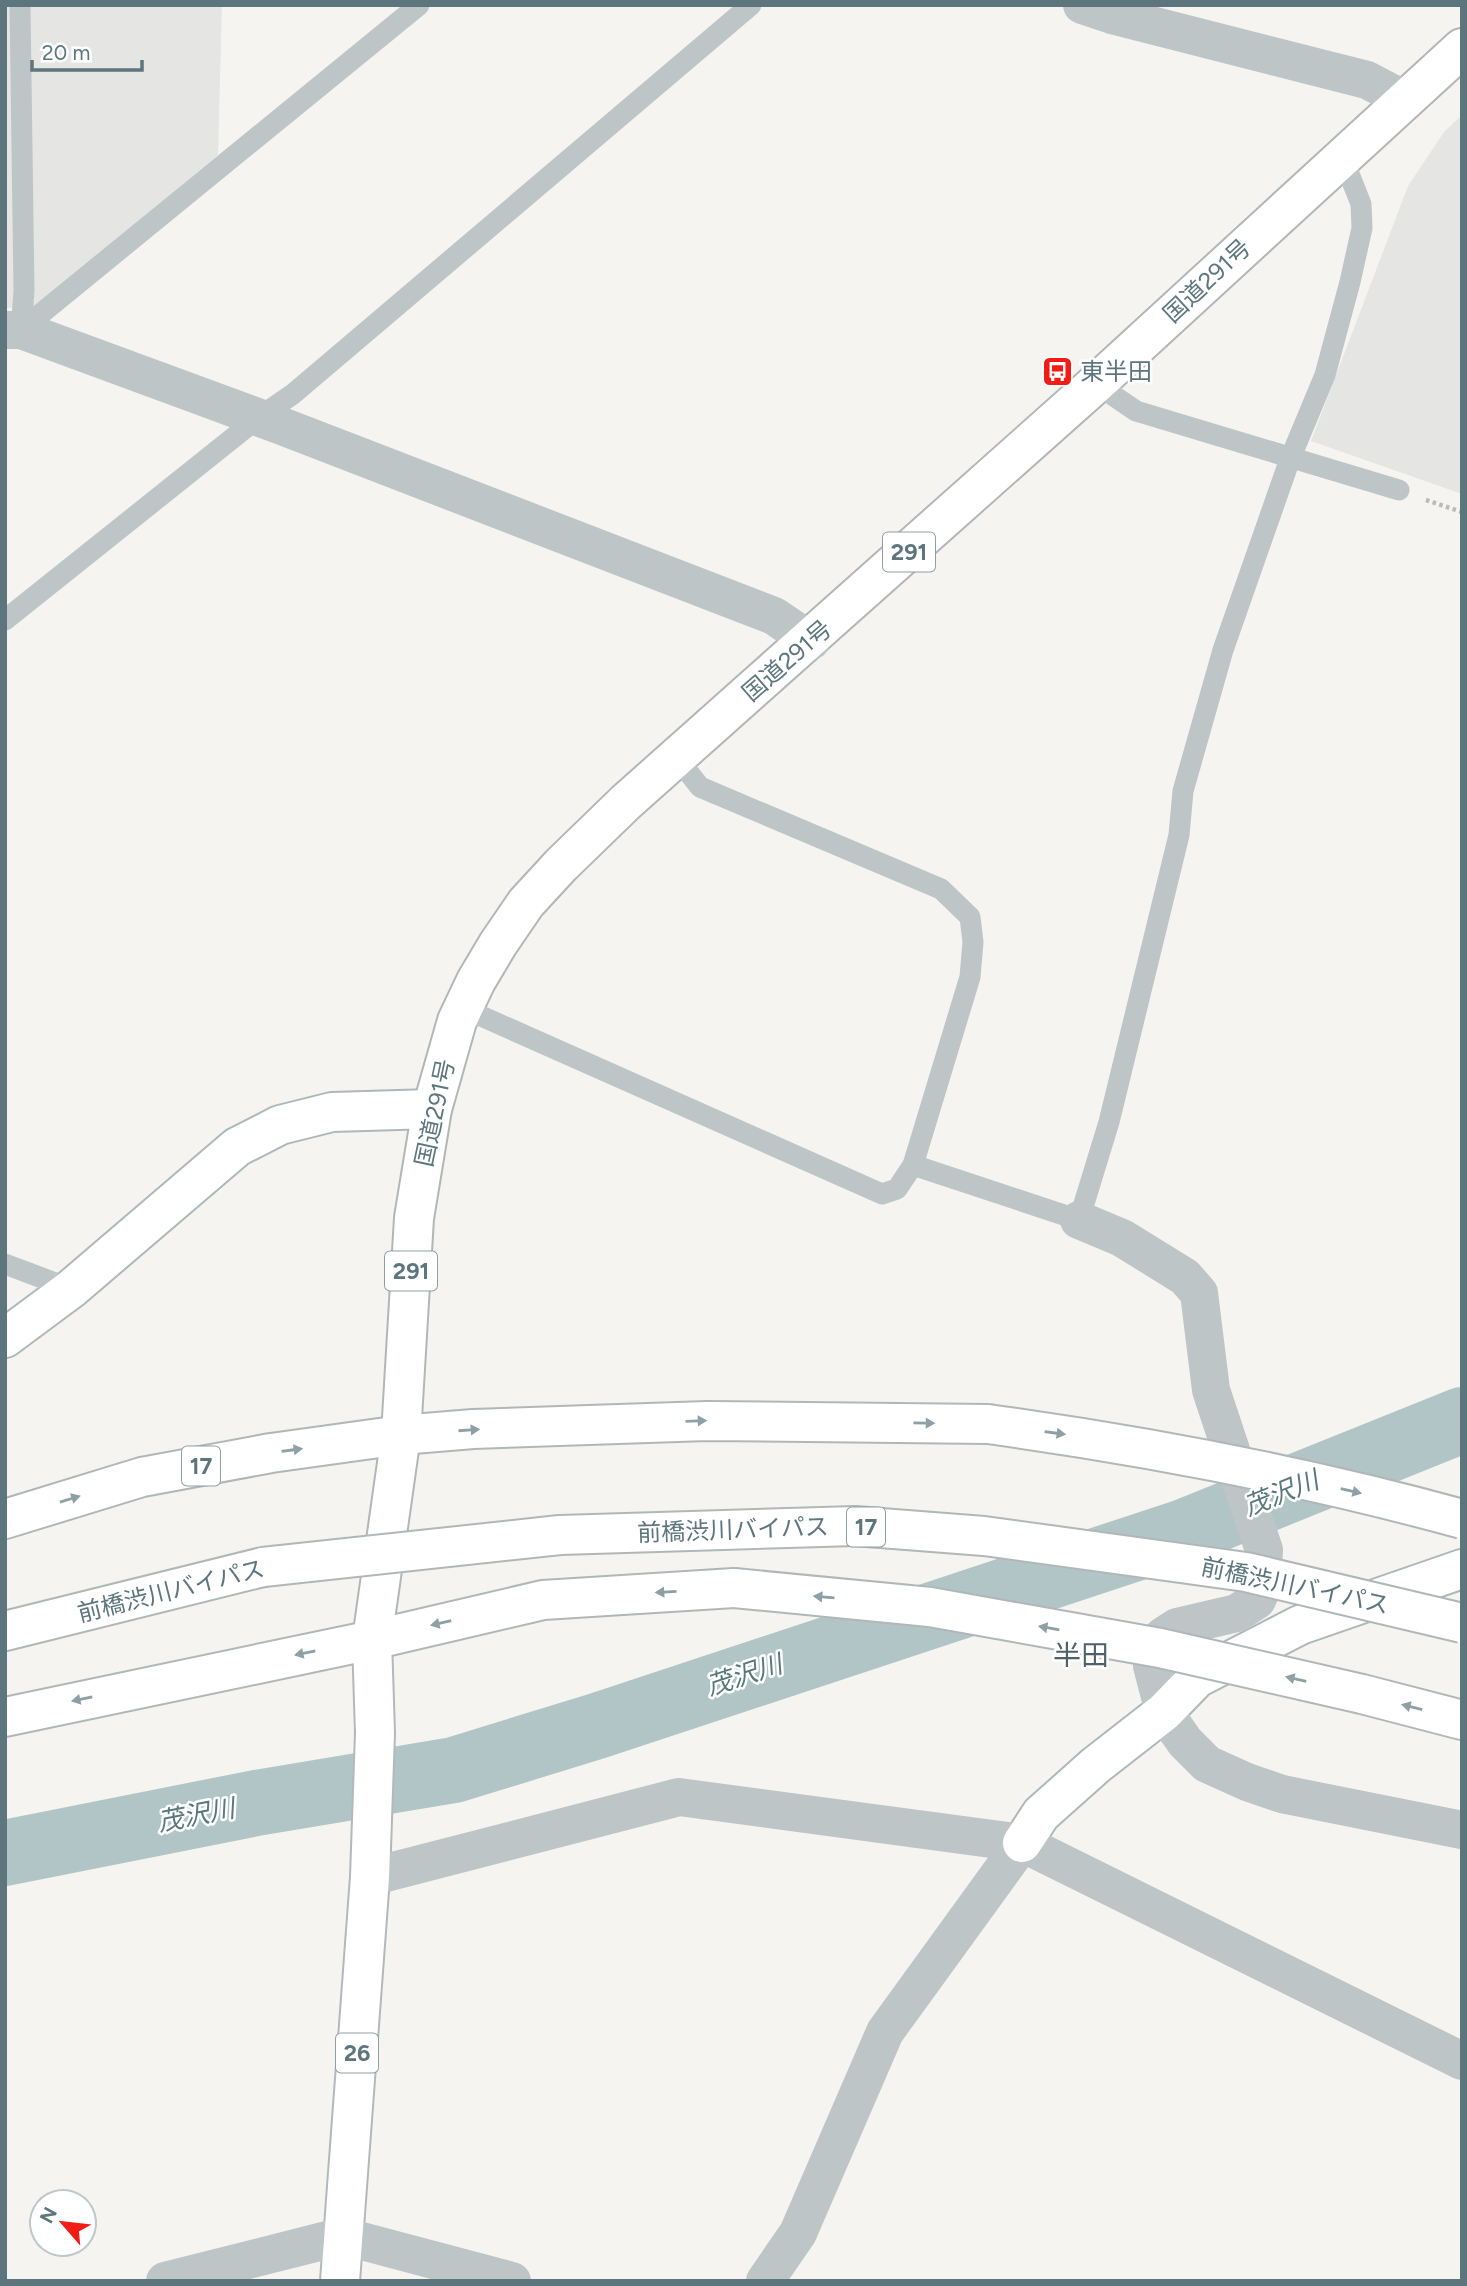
<svg xmlns="http://www.w3.org/2000/svg" width="1467" height="2286" font-family="Figtree,'Noto Sans JP',sans-serif">
	<style>
		.built { fill: #e5e6e4 }
		.lines { fill: none; stroke-linecap: round; stroke-linejoin: round }
		.river { stroke: #b2c5c6; stroke-width: 66 }
		.secondary-casing { stroke: #aeb7ba; stroke-width: 42 }
		.primary-casing { stroke: #b2b8bb; stroke-width: 42 }
		.highway-casing { stroke: #b1b7b9; stroke-width: 42 }
		.path { stroke: #b6bbbd; stroke-width: 4.5; stroke-dasharray: 3.5 3.5; stroke-linecap: butt }
		.lane { stroke: #bec5c7; stroke-width: 21 }
		.street { stroke: #bec5c7; stroke-width: 38 }
		.secondary { stroke: #fff; stroke-width: 38 }
		.primary { stroke: #fff; stroke-width: 38 }
		.highway { stroke: #fff; stroke-width: 38 }
		.highway-bridge-casing { stroke: #b1b7b9; stroke-width: 42; stroke-linecap: butt }
		.highway-bridge { stroke: #fff; stroke-width: 38 }
		.oneway { fill: #8e9fa5 }
		.labels { text-anchor: middle; stroke-width: 5; stroke-linejoin: round; paint-order: stroke }
		.shield { fill: #fff; stroke: #8e9fa5; stroke-width: 2 }
		.shield-label { font-size: 23px; font-weight: bold; fill: #5d767e }
		.street-label { font-size: 24px; fill: #5d767e; stroke: #fff }
		.poi-label { font-size: 24px; fill: #5d767e; stroke: #fff; text-anchor: start }
		.water-label { font-size: 26px; font-style: italic; fill: #58787a; stroke: #fff }
		.quarter-label { font-size: 28px; fill: #506268; stroke: #fff }
	</style>
	<rect width="100%" height="100%" fill="#f5f4f0"/>
	<g class="built">
		<path d="M5,5h217l-4,150 -184,152 -29,1z"/>
		<path d="M1462,115v379l-151,-53 97,-255 36,-54z"/>
	</g>
	<g class="lines">
		<path class="river" d="M5,1853l251,-50 198,-33 143,-44 587,-194 278,-112"/>
		<defs>
			<g id="secondary">
				<path d="M5,1338l66,-49 166,-142 43,-22 52,-13 100,-3"/>
				<path d="M1022,1843l19,-29 55,-49 68,-53 33,-34 103,-53 162,-56"/>
			</g>
			<path id="primary" d="M340,2281l30,-404 5,-144 -3,-93"/>
			<g id="highway">
				<path d="M5,1519l137,-42 129,-24 130,-18 72,-6 234,-8 281,3"/>
				<path d="M5,1631l258,-64"/>
				<path d="M372,1640l29,-205 13,-217 18,-109 25,-88 19,-40 22,-37 28,-41 35,-38 65,-63 474,-422 362,-332"/>
				<path d="M1362,1694l100,26"/>
				<path d="M5,1717l367,-77 171,-40 191,-12"/>
			</g>
		</defs>
		<use href="#secondary" class="secondary-casing"/>
		<use href="#primary" class="primary-casing"/>
		<use href="#highway" class="highway-casing"/>
		<path class="path" d="M1426,500l36,12"/>
		<g class="lane">
			<path d="M20,5l4,286 -3,39"/>
			<path d="M16,334l403,-329"/>
			<path d="M1100,380l14,16 22,15 263,79"/>
			<path d="M5,620l253,-202 35,-24 458,-389"/>
			<path d="M463,1008l419,186 15,-5 16,-24 57,-188 3,-35 -3,-25 -29,-28 -241,-102 -23,-29"/>
			<path d="M913,1165l166,55 30,-98 70,-287 4,-44 40,-141 67,-191 35,-84 25,-93 12,-54 -1,-24 -19,-48"/>
			<path d="M5,1264l66,25"/>
		</g>
		<g class="street">
			<path d="M1082,5l30,10 255,65 38,20"/>
			<path d="M5,330h16l258,95 495,191 37,25"/>
			<path d="M1079,1220l43,18 63,39 14,16 12,97 53,160 -2,39 -5,11 -20,13 -60,14 -14,9 -11,30 12,46 21,30 22,22 40,18 35,12 180,36"/>
			<path d="M370,1877l309,-80 343,46 440,218"/>
			<path d="M165,2281l178,-45 169,45"/>
			<path d="M765,2281l33,-48 87,-201 137,-189"/>
		</g>
		<use href="#secondary" class="secondary"/>
		<use href="#primary" class="primary"/>
		<use href="#highway" class="highway"/>
		<defs>
			<g id="highway-bridge">
				<path d="M988,1424c160,22 318,52 474,95"/>
				<path d="M263,1567l297,-32 295,-9 129,10 262,36 216,51"/>
				<path d="M734,1588l196,19 230,41 202,46"/>
			</g>
		</defs>
		<use href="#highway-bridge" class="highway-bridge-casing"/>
		<use href="#highway-bridge" class="highway-bridge"/>
	</g>
	<defs><path id="oneway-solid" d="M-6-.8H1V-3.2L6.5 0L1 3.2V.8H-6Z" transform="scale(1.75)"/></defs>
	<g class="oneway">
		<use href="#oneway-solid" transform="translate(696 1421) rotate(-2)"/>
		<use href="#oneway-solid" transform="translate(924 1423) rotate(1)"/>
		<use href="#oneway-solid" transform="translate(469 1430) rotate(-4)"/>
		<use href="#oneway-solid" transform="translate(1055 1433) rotate(8)"/>
		<use href="#oneway-solid" transform="translate(292 1450) rotate(-8)"/>
		<use href="#oneway-solid" transform="translate(1351 1491) rotate(13)"/>
		<use href="#oneway-solid" transform="translate(70 1499) rotate(-17)"/>
		<use href="#oneway-solid" transform="translate(666 1592) rotate(177)"/>
		<use href="#oneway-solid" transform="translate(824 1597) rotate(-175)"/>
		<use href="#oneway-solid" transform="translate(441 1623) rotate(167)"/>
		<use href="#oneway-solid" transform="translate(1049 1628) rotate(-170)"/>
		<use href="#oneway-solid" transform="translate(305 1653) rotate(168)"/>
		<use href="#oneway-solid" transform="translate(1296 1679) rotate(-167)"/>
		<use href="#oneway-solid" transform="translate(82 1699) rotate(168)"/>
		<use href="#oneway-solid" transform="translate(1412 1707) rotate(-166)"/>
	</g>
	<defs>
		<symbol id="bus-square" viewBox="-11 -11 22 22"><rect x="-9" y="-9" width="18" height="18" rx="4" fill="#f01c15" stroke="#fff"/><path d="M-5-6H5V4H4V6H2V4H-2V6H-4V4H-5ZM-3.5-4V0h7V-4ZM-3.5 1.2v1.5H-2V1.2ZM2 1.2v1.5H3.5V1.2Z" fill="#fff"/></symbol>
	</defs>
	<g fill-rule="evenodd">
		<use href="#bus-square" x="1040" y="354" width="35" height="35"/>
	</g>
	<g class="labels">
		<g class="shield">
			<rect x="883" y="532.5" width="52" height="39" rx="5"/>
			<rect x="385" y="1251.5" width="52" height="39" rx="5"/>
			<rect x="182" y="1446.5" width="38" height="39" rx="5"/>
			<rect x="847" y="1507.5" width="38" height="39" rx="5"/>
			<rect x="336" y="2033.5" width="42" height="39" rx="5"/>
		</g>
		<g class="shield-label">
			<text x="909" y="560">291</text>
			<text x="411" y="1279">291</text>
			<text x="201" y="1474">17</text>
			<text x="866" y="1535">17</text>
			<text x="357" y="2061">26</text>
		</g>
		<g class="street-label">
			<text transform="translate(1207 281) rotate(-43)" y="8">国道291号</text>
			<text transform="translate(787 661) rotate(-41)" y="8">国道291号</text>
			<text transform="translate(435 1113) rotate(-78)" y="8">国道291号</text>
			<text transform="translate(733 1530) rotate(-2)" y="8">前橋渋川バイパス</text>
			<text transform="translate(1295 1586) rotate(12)" y="8">前橋渋川バイパス</text>
			<text transform="translate(171 1591) rotate(-14)" y="8">前橋渋川バイパス</text>
		</g>
		<g class="poi-label">
			<text x="1080" y="380">東半田</text>
		</g>
		<g class="water-label">
			<text transform="translate(1281 1493) rotate(-22)" y="9">茂沢川</text>
			<text transform="translate(744 1675) rotate(-18)" y="9">茂沢川</text>
			<text transform="translate(196 1815) rotate(-11)" y="9">茂沢川</text>
		</g>
		<g class="quarter-label">
			<text x="1081" y="1665">半田</text>
		</g>
	</g>
	<rect width="1467" height="2286" fill="none" stroke="#5d767e" stroke-width="14"/>
	<g transform="translate(63 2223) rotate(298)"><circle r="33" fill="#ffffff" stroke="#bec8cb" stroke-width="2"/>
	<path d="M0-5L12 26L0 18L-12 26Z" fill="#f01c15"/>
	<text y="-10" font-size="19" font-weight="bold" text-anchor="middle" fill="#5d767e">N</text>
	</g>
	<path d="M32 60v10h110v-10" fill="none" stroke="#5d767e" stroke-width="3.5"/>
	<text x="42" y="60" font-size="21" fill="#5d767e" stroke="#ffffff" stroke-width="5" paint-order="stroke">20 m</text>
</svg>
